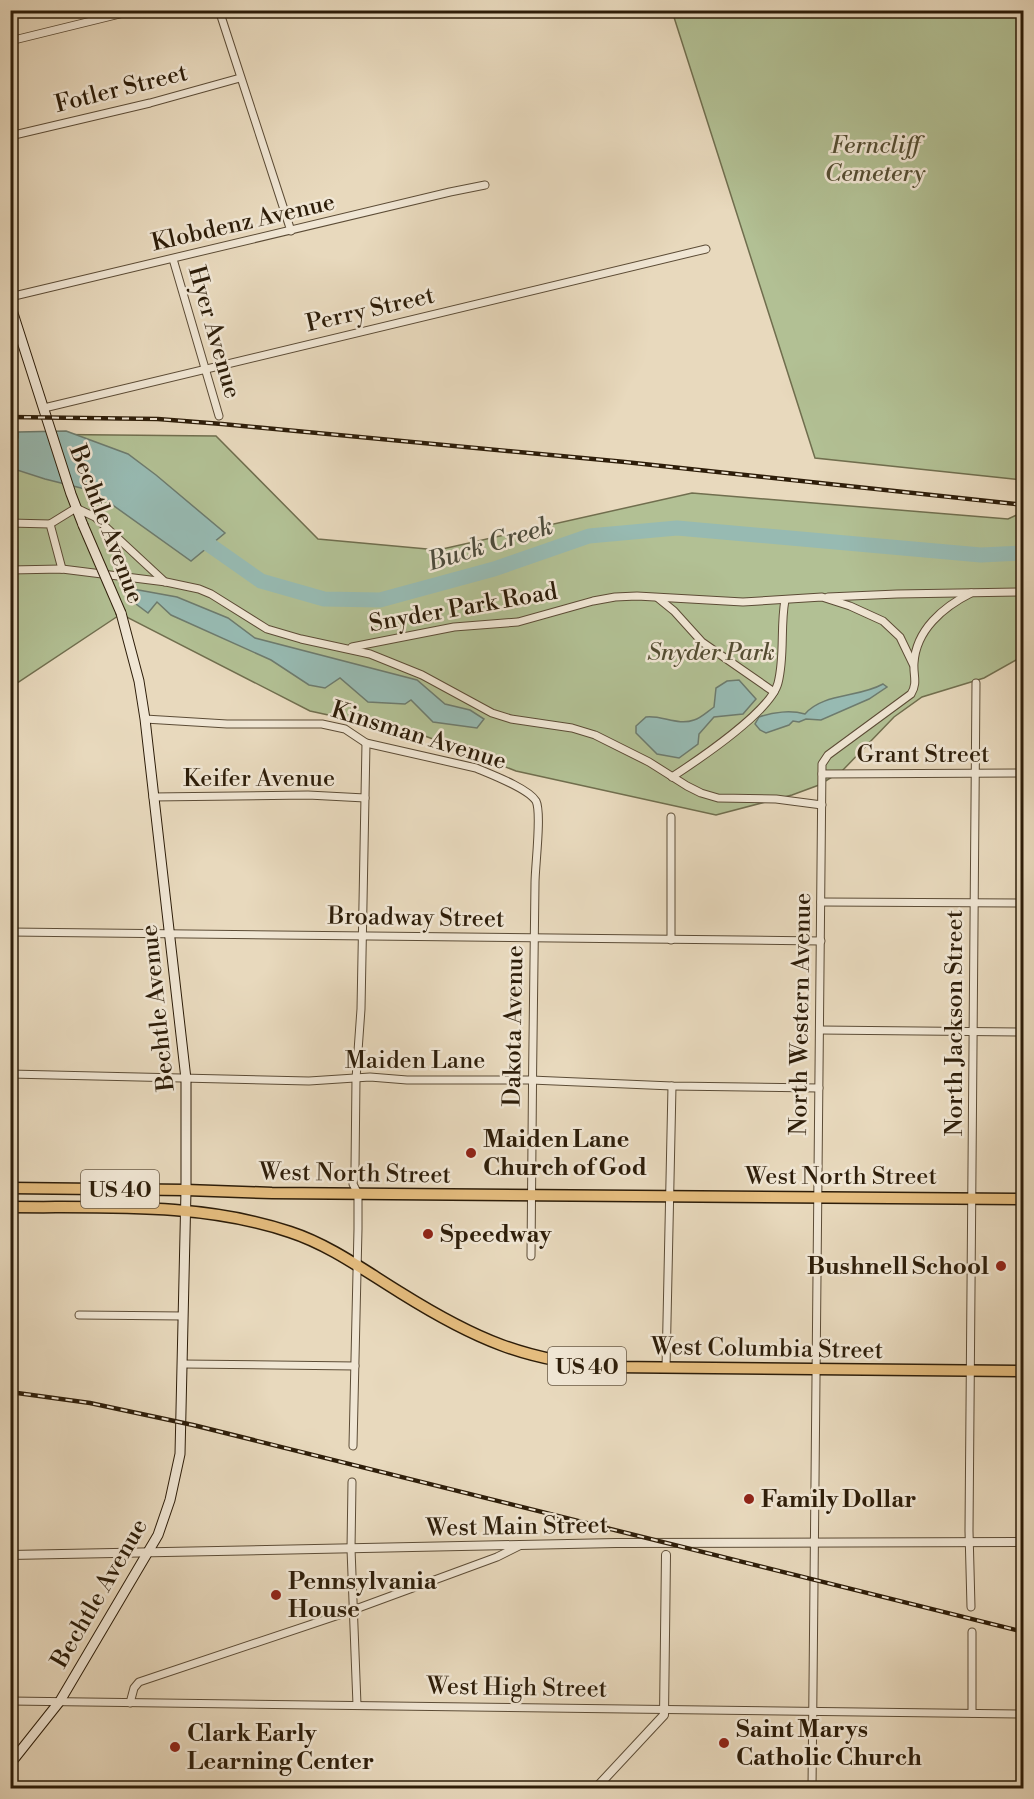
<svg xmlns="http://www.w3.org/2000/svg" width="1034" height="1799" font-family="'Libre Bodoni',serif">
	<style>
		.green { fill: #b2c094; stroke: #706e4e; stroke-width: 1.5 }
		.water { fill: #97bab2; stroke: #6d7b6e; stroke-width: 1.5 }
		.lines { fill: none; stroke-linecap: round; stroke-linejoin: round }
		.river { stroke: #97bab2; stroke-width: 15 }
		.minor-casing { stroke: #5c4c36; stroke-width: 9 }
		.tertiary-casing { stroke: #5c4c36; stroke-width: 10 }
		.secondary-casing { stroke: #2d1d09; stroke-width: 11 }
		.primary-casing { stroke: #2d1d09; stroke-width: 13 }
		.minor { stroke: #f0e6d4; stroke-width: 7 }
		.tertiary { stroke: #f0e6d4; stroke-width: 8 }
		.secondary { stroke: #f0e6d4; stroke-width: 9 }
		.primary { stroke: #e4bc7e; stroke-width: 10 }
		.rail-casing { stroke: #2d1d09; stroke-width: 4.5 }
		.rail { stroke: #f0e6d4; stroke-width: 2; stroke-dasharray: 7; stroke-linecap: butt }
		.secondary-bridge-casing { stroke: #2d1d09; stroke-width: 11; stroke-linecap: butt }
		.secondary-bridge { stroke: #f0e6d4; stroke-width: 9 }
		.poi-dot { fill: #8f2418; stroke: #f0e6d4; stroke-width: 2 }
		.labels { text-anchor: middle; stroke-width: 5; stroke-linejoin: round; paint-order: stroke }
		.shield { fill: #f0e6d4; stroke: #685946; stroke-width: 1.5 }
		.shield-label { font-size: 22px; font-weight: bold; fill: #2d1d09 }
		.street-label { font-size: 24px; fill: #2d1d09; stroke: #f0e6d4 }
		.park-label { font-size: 24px; font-style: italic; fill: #554e33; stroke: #f0e6d4 }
		.poi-label { font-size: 24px; font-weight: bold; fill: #2d1d09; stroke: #f0e6d4; text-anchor: start }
		.water-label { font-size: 26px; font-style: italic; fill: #4d4c3c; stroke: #f0e6d4 }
	</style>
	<rect width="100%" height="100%" fill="#e8d9bd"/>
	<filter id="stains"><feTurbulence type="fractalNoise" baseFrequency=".00333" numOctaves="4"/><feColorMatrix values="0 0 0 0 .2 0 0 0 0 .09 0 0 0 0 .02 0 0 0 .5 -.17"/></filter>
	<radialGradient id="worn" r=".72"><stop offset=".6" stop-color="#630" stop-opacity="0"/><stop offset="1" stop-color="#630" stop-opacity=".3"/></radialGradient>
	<g class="green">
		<path d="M672,11h351v469l-208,-22z"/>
		<path d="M11,434l205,2 102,103 120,11 254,-57 316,26 15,-7v144l-39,22 -62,19 -28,20 -52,54 -23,14 -27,10 -76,20 -200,-44 -91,-35 -115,-25 -189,-97 -110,73z"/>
	</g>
	<g class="water">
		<path d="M66,431l62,23 28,21 69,58 -34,28 -98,-70 -48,-12 -28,-9 1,-38z"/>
		<path d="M122,587l55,10 51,21 27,20 162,42 28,24 25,6 14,9 -7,9 -44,-6 -22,-22 -6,4 -37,-2 -28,-24 -15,10 -16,-3 -38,-25 -100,-45 -14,-13 -9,11 -16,-12z"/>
		<path d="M739,680l17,19 -13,15 -29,3 -15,17 -1,10 -19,14 -22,-4 -21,-21v-7l10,-9c16,-2 32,9 48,3 7,-2 14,-9 20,-13l2,-19 11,-7z"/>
		<path d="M883,684l4,3 -18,12 -48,21 -15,-1 -7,3 -6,-1 -4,4 -23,8 -6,-3 -5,-6 4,-7c14,-5 32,-7 46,-3 18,-21 53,-16 78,-30z"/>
	</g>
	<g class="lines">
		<g class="river">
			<path d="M10,446h17l11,3"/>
			<path d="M194,534l67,47 63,18 56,1 114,-31 95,-33 88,-8 304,27 43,-2"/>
		</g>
		<defs>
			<g id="minor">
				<path d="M219,10l72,221"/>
				<path d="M10,41l126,-31"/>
				<path d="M10,136l140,-33 90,-25"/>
				<path d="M173,259l46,157"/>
				<path d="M10,297l440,-105 35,-7"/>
				<path d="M44,408l662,-159"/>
				<path d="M10,523l40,1 12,45"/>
				<path d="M50,524l26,-16 19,9 70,65"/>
				<path d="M10,570l52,-1 104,13 33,7 12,5 56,35 34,10 69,15 52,21 70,38 19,6 61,9 23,7 54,27 38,24 14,7 17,5 58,1 46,6"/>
				<path d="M828,597l69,-3 127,-2"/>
				<path d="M658,598l16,13 28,31 72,50"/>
				<path d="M352,647l102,-20 64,-5 75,-21 22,-4 22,-1 106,6 79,-5 28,9 33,15 17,16 13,27"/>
				<path d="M145,719l82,5h95l23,5 21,14 110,25c14,6 52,20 60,33 6,12 -1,65 -1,82 -2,124 -3,249 -4,373"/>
				<path d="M822,774l202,-1"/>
				<path d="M672,777c26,-17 99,-66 106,-94 7,-27 2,-56 7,-83"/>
				<path d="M153,797l155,-2 57,3"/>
				<path d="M821,902l203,1"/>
				<path d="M10,932l811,9"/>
				<path d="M671,940v-123"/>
				<path d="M820,1030l204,2"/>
				<path d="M10,1074l299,7 61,-4 37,3h124l141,6 147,2"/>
				<path d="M13,1074v-142"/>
				<path d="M79,1315l104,1"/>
				<path d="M183,1364l172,2"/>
				<path d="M666,1368l6,-282"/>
				<path d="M353,1446l5,-217v-35l-5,-10 2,-16 1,-89 5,-70 5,-266"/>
				<path d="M352,1482l-1,67 6,156"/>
				<path d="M971,1607l-2,-76 7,-848"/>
				<path d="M10,1701l1014,13"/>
				<path d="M130,1703l4,-15 5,-6 203,-68 155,-57 24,-12"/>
				<path d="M972,1713v-81"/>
				<path d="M812,1788l10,-1024 6,-9 83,-61c7,-11 2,-19 3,-31 2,-33 29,-56 57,-70"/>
			</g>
			<g id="tertiary">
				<path d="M10,1555l606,-12 408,-1"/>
				<path d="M596,1788l68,-73 2,-160"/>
			</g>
			<g id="secondary">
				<path d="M10,304l61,190 12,31"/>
				<path d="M10,1764l50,-63 98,-166 12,-35 10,-46 6,-264v-111l-41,-360 -6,-38 -18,-68"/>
			</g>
			<g id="primary">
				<path d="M10,1188l176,2 86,3 752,6"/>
				<path d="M10,1207c93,1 191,-5 280,25 40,13 75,39 111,61 72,45 125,69 211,74l412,4"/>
			</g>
		</defs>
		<use href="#minor" class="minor-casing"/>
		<use href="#tertiary" class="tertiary-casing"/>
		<use href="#secondary" class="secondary-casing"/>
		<use href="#primary" class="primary-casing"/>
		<use href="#minor" class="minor"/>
		<use href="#tertiary" class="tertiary"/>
		<use href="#secondary" class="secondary"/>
		<use href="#primary" class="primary"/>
		<defs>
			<g id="rail">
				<path d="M10,417l148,2 64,5 403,38 399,43"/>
				<path d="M10,1392l80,11 103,22 831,207"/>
			</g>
		</defs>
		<use href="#rail" class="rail-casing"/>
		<use href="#rail" class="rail"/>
		<defs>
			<path id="secondary-bridge" d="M83,525l38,88"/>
		</defs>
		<use href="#secondary-bridge" class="secondary-bridge-casing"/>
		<use href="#secondary-bridge" class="secondary-bridge"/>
	</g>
	<g class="poi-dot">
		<circle cx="471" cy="1153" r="6"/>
		<circle cx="428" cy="1234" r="6"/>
		<circle cx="1001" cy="1266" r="6"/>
		<circle cx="749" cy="1499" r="6"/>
		<circle cx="276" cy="1595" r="6"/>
		<circle cx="724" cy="1743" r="6"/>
		<circle cx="175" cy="1747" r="6"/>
	</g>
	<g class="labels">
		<g class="shield">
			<rect x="81" y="1170" width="78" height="38" rx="4.5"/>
			<rect x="548" y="1347" width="78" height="38" rx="4.5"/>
		</g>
		<g class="shield-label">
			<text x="120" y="1197">US 40</text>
			<text x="587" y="1374">US 40</text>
		</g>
		<g class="street-label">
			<text transform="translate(121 88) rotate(-14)" y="8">Fotler Street</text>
			<text transform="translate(243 222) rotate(-13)" y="8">Klobdenz Avenue</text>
			<text transform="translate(370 309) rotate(-13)" y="8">Perry Street</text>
			<text transform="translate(215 332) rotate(74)" y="8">Hyer Avenue</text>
			<text transform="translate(107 524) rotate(69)" y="8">Bechtle Avenue</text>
			<text transform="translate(463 607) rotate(-10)" y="8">Snyder Park Road</text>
			<text transform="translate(419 735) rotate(17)" y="8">Kinsman Avenue</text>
			<text x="923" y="762">Grant Street</text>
			<text x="259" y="786">Keifer Avenue</text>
			<text transform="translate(416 917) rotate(1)" y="8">Broadway Street</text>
			<text transform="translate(157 1008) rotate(-96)" y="8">Bechtle Avenue</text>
			<text transform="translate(800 1014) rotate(-89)" y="8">North Western Avenue</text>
			<text transform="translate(954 1023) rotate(-90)" y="8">North Jackson Street</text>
			<text transform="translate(513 1026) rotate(-89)" y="8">Dakota Avenue</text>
			<text x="415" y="1068">Maiden Lane</text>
			<text transform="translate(355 1173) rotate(1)" y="8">West North Street</text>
			<text x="841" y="1184">West North Street</text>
			<text transform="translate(767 1348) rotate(1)" y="8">West Columbia Street</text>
			<text transform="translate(517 1526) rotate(-1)" y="8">West Main Street</text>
			<text transform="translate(99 1593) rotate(-60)" y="8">Bechtle Avenue</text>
			<text transform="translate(517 1687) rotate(1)" y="8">West High Street</text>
		</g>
		<g class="park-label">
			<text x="875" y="153">Ferncliff<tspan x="875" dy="28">Cemetery</tspan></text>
			<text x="711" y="660">Snyder Park</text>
		</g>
		<g class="poi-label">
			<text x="483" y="1147">Maiden Lane<tspan x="483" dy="28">Church of God</tspan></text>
			<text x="440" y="1242">Speedway</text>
			<text x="989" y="1274" text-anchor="end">Bushnell School</text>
			<text x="761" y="1507">Family Dollar</text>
			<text x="288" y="1589">Pennsylvania<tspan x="288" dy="28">House</tspan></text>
			<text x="736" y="1737">Saint Marys<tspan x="736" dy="28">Catholic Church</tspan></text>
			<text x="187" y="1741">Clark Early<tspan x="187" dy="28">Learning Center</tspan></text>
		</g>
		<g class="water-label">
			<text transform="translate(490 543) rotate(-17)" y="9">Buck Creek</text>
		</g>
	</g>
	<rect width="1034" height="1799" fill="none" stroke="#e8d9bd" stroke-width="36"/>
	<rect x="12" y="12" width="1010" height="1775" fill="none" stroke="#2d1d09" stroke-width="3"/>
	<rect x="18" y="18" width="998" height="1763" fill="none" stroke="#2d1d09" stroke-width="1.5"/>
	<rect width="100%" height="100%" filter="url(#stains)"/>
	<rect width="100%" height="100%" fill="url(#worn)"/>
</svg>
